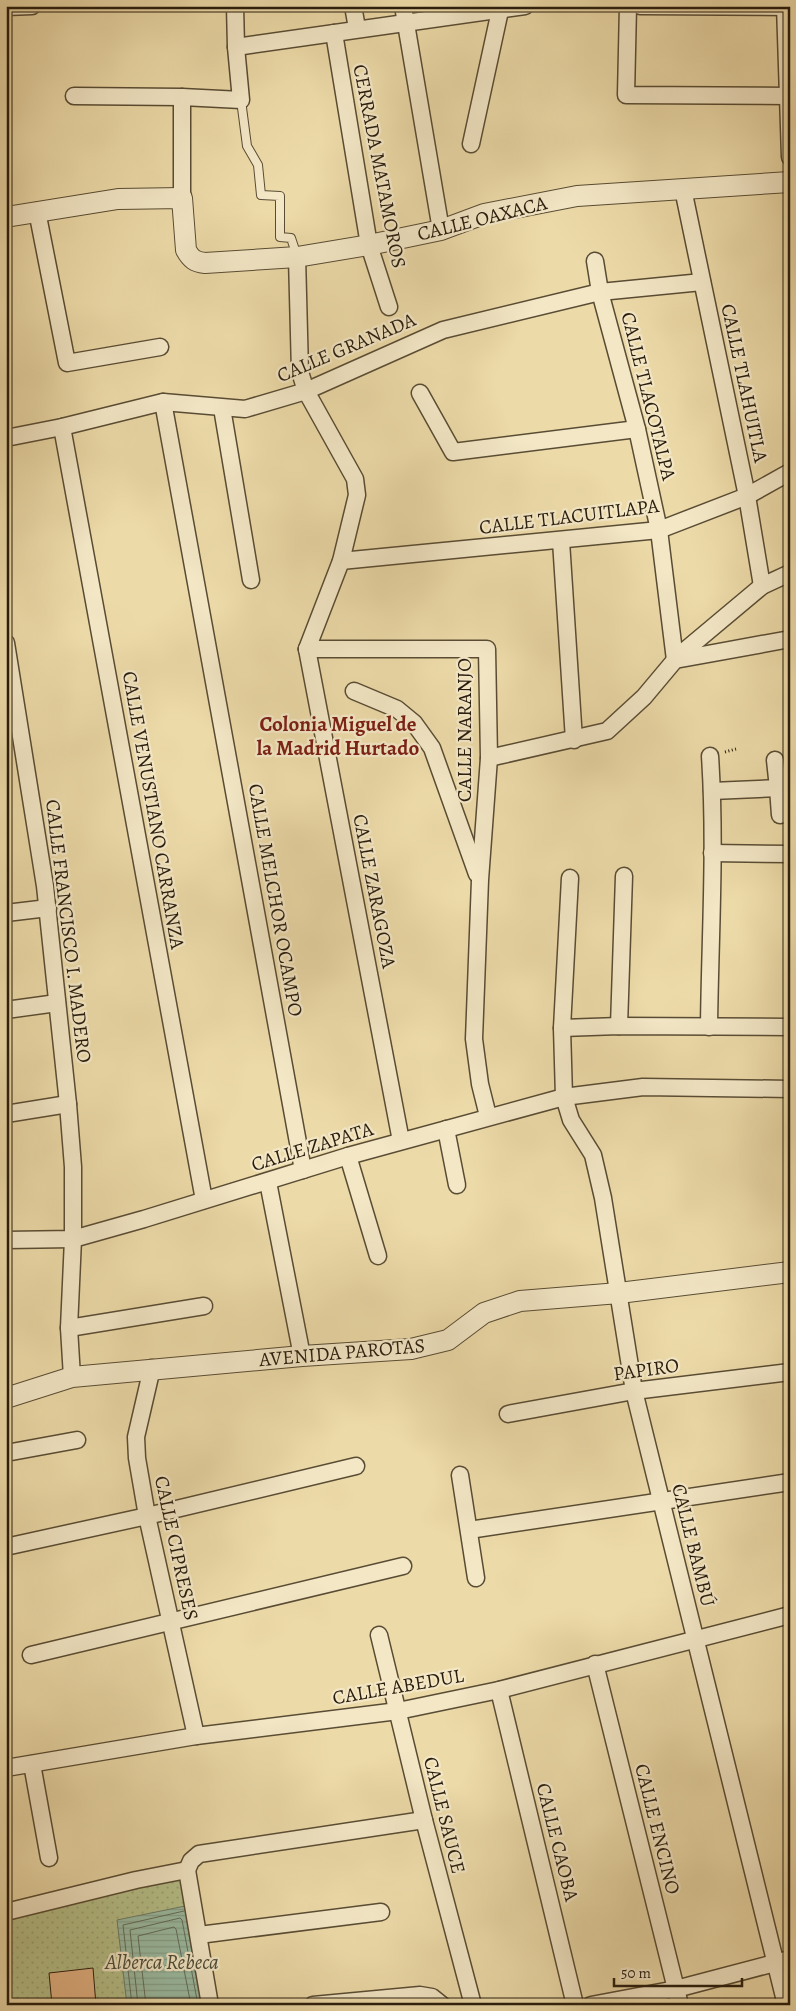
<svg xmlns="http://www.w3.org/2000/svg" width="796" height="2011" font-family="Alegreya,serif">
	<style>
		.park { fill: url(#park-dots); stroke: #6f6e4b }
		.water { fill: url(#water-rules); stroke: #6c7b66 }
		.lines { fill: none; stroke-linecap: round; stroke-linejoin: round }
		.shore { stroke: #616c58; stroke-width: 1 }
		.building { fill: #e5b485; stroke: #281c0d }
		.service-casing { stroke: #594c34; stroke-width: 10 }
		.minor-casing { stroke: #594c34; stroke-width: 19 }
		.tertiary-casing { stroke: #594c34; stroke-width: 22 }
		.path { stroke: #281c0d; stroke-width: 3; stroke-dasharray: 1 2.5; stroke-linecap: butt }
		.service { stroke: #f3e7c6; stroke-width: 8 }
		.minor { stroke: #f3e7c6; stroke-width: 16 }
		.tertiary { stroke: #f3e7c6; stroke-width: 20 }
		.labels { text-anchor: middle; stroke-width: 4.5; stroke-linejoin: round; paint-order: stroke }
		.street-label { font-size: 20px; fill: #281c0d; stroke: #f3e7c6 }
		.neighbourhood-label { font-size: 21px; font-weight: bold; fill: #7a1f14; stroke: #f3e7c6 }
		.water-label { font-size: 21px; font-style: italic; fill: #4a4c3a; stroke: #f3e7c6 }
	</style>
	<defs>
		<pattern id="park-dots" width="8" height="8" patternUnits="userSpaceOnUse" patternTransform="scale(1.25)"><rect width="8" height="8" fill="#b6c089"/><path d="M2 2h.1M6 6h.1" fill="none" stroke="#9ca475" stroke-width="1.8" stroke-linecap="round"/></pattern>
		<pattern id="water-rules" width="6" height="5" patternUnits="userSpaceOnUse" patternTransform="scale(1.25)"><rect width="6" height="5" fill="#9abba2"/><path d="M0 2.5h6" fill="none" stroke="#85a08a"/></pattern>
	</defs>
	<rect width="100%" height="100%" fill="#ecdaa8"/>
	<filter id="stains"><feTurbulence type="fractalNoise" baseFrequency=".004" numOctaves="4"/><feColorMatrix values="0 0 0 0 .2 0 0 0 0 .09 0 0 0 0 .02 0 0 0 .5 -.17"/></filter>
	<radialGradient id="worn" r=".72"><stop offset=".6" stop-color="#630" stop-opacity="0"/><stop offset="1" stop-color="#630" stop-opacity=".3"/></radialGradient>
	<path class="park" d="M183,1876l27,129h-204v-87z"/>
	<path class="water" d="M190,1905l20,100h-83l-10,-85z"/>
	<g class="lines">
		<g class="shore">
			<path d="M132,2005l-9,-80 61,-14"/>
			<path d="M138,2005l-8,-75 50,-12 2,2 16,85"/>
			<path d="M146,2005l-8,-69 36,-9 2,2 15,76"/>
		</g>
	</g>
	<path class="building" d="M93,1968l3,37h-44l-3,-32z"/>
	<g class="lines">
		<defs>
			<path id="service" d="M241,100l6,46 11,19 3,30 19,1v41l11,1 6,18"/>
			<g id="minor">
				<path d="M353,6l4,22"/>
				<path d="M403,6l38,224"/>
				<path d="M628,6l-2,89 164,1"/>
				<path d="M640,6l150,1"/>
				<path d="M785,6l5,151"/>
				<path d="M6,7l26,-1"/>
				<path d="M334,33l35,212 20,62"/>
				<path d="M236,47l289,-41"/>
				<path d="M74,96l108,1 59,3 -5,-53 -1,-41"/>
				<path d="M182,97v101"/>
				<path d="M471,144l30,-138"/>
				<path d="M683,189l64,307 15,90"/>
				<path d="M37,211l30,152 93,-16"/>
				<path d="M297,257l3,115 6,19 49,88 2,16 -16,66 -34,88"/>
				<path d="M595,261l5,31 37,137 22,101 16,130"/>
				<path d="M420,393l33,59 184,-23"/>
				<path d="M163,402l140,768"/>
				<path d="M222,408l29,172"/>
				<path d="M62,427l142,773"/>
				<path d="M6,438l56,-11 101,-25 82,7 61,-18 137,-61 157,-38 102,-10"/>
				<path d="M561,541l13,199"/>
				<path d="M341,561l318,-31 88,-34 43,-24"/>
				<path d="M6,643l39,243 23,218 5,63v72l-4,89 3,49"/>
				<path d="M307,649h180l2,109 -9,122 -6,159 6,45 8,32"/>
				<path d="M307,649l94,492"/>
				<path d="M676,658l86,-72 28,-13"/>
				<path d="M354,691l43,18 17,14 18,25 45,126"/>
				<path d="M489,758l118,-27 37,-34 31,-37 115,-21"/>
				<path d="M778,788l2,27"/>
				<path d="M712,791l66,-3 -3,-28"/>
				<path d="M712,853l78,1"/>
				<path d="M570,878l-8,150 2,69 7,23 22,35 10,43 31,193 152,614"/>
				<path d="M6,913l42,-5"/>
				<path d="M6,1010l51,-7"/>
				<path d="M619,1026l5,-150"/>
				<path d="M709,1027c1,-90 7,-181 1,-271"/>
				<path d="M562,1028l57,-2 171,1"/>
				<path d="M6,1114l62,-10"/>
				<path d="M446,1129l11,56"/>
				<path d="M348,1156l30,100"/>
				<path d="M268,1182l34,174"/>
				<path d="M6,1240l67,-1 71,-20 204,-63 216,-59 79,-10 147,2"/>
				<path d="M69,1328l135,-22"/>
				<path d="M152,1368l-16,69 1,21 10,58 49,220"/>
				<path d="M508,1414l126,-23 156,-19"/>
				<path d="M6,1453l71,-13"/>
				<path d="M460,1475l16,103"/>
				<path d="M469,1530l321,-48"/>
				<path d="M10,1546l137,-30 209,-50"/>
				<path d="M379,1635l45,185 49,185"/>
				<path d="M31,1655l372,-89"/>
				<path d="M595,1664l85,341"/>
				<path d="M499,1690l76,315"/>
				<path d="M32,1764l17,94"/>
				<path d="M6,1768l190,-32 202,-25 101,-21 291,-75"/>
				<path d="M187,1870l4,-9 8,-7 225,-34"/>
				<path d="M187,1870l23,135"/>
				<path d="M6,1912l130,-32 51,-10"/>
				<path d="M199,1935l182,-23"/>
				<path d="M313,2005l107,-10 12,2 10,8"/>
				<path d="M591,2005l85,-16 114,-30"/>
			</g>
			<g id="tertiary">
				<path d="M6,217l112,-18 64,-1 4,52c5,9 9,12 19,13l92,-6 72,-12 72,-15 43,-16 93,-18 213,-14"/>
				<path d="M6,1398l66,-21 230,-21 109,-7 37,-9 36,-27 36,-12 99,-8 171,-21"/>
			</g>
		</defs>
		<use href="#service" class="service-casing"/>
		<use href="#minor" class="minor-casing"/>
		<use href="#tertiary" class="tertiary-casing"/>
		<path class="path" d="M725,752l11,-3"/>
		<use href="#service" class="service"/>
		<use href="#minor" class="minor"/>
		<use href="#tertiary" class="tertiary"/>
	</g>
	<g class="labels">
		<g class="street-label">
			<text transform="translate(380 166) rotate(79)" y="7">CERRADA MATAMOROS</text>
			<text transform="translate(482 218) rotate(-14)" y="7">CALLE OAXACA</text>
			<text transform="translate(346 347) rotate(-23)" y="7">CALLE GRANADA</text>
			<text transform="translate(745 383) rotate(78)" y="7">CALLE TLAHUITLA</text>
			<text transform="translate(649 396) rotate(76)" y="7">CALLE TLACOTALPA</text>
			<text transform="translate(569 516) rotate(-7)" y="7">CALLE TLACUITLAPA</text>
			<text transform="translate(464 730) rotate(-90)" y="7">CALLE NARANJO</text>
			<text transform="translate(154 810) rotate(80)" y="7">CALLE VENUSTIANO CARRANZA</text>
			<text transform="translate(375 891) rotate(79)" y="7">CALLE ZARAGOZA</text>
			<text transform="translate(276 900) rotate(80)" y="7">CALLE MELCHOR OCAMPO</text>
			<text transform="translate(69 931) rotate(83)" y="7">CALLE FRANCISCO I. MADERO</text>
			<text transform="translate(312 1146) rotate(-17)" y="7">CALLE ZAPATA</text>
			<text transform="translate(342 1352) rotate(-5)" y="7">AVENIDA PAROTAS</text>
			<text transform="translate(646 1369) rotate(-8)" y="7">PAPIRO</text>
			<text transform="translate(694 1545) rotate(76)" y="7">CALLE BAMBÚ</text>
			<text transform="translate(177 1548) rotate(78)" y="7">CALLE CIPRESES</text>
			<text transform="translate(398 1686) rotate(-10)" y="7">CALLE ABEDUL</text>
			<text transform="translate(445 1815) rotate(76)" y="7">CALLE SAUCE</text>
			<text transform="translate(658 1829) rotate(76)" y="7">CALLE ENCINO</text>
			<text transform="translate(558 1842) rotate(76)" y="7">CALLE CAOBA</text>
		</g>
		<g class="neighbourhood-label">
			<text x="338" y="731">Colonia Miguel de<tspan x="338" dy="24">la Madrid Hurtado</tspan></text>
		</g>
		<g class="water-label">
			<text x="162" y="1969">Alberca Rebeca</text>
		</g>
	</g>
	<rect width="796" height="2011" fill="none" stroke="#ecdaa8" stroke-width="25"/>
	<rect x="8" y="8" width="781" height="1996" fill="none" stroke="#281c0d" stroke-width="2.5"/>
	<rect x="12" y="12" width="771" height="1986" fill="none" stroke="#281c0d"/>
	<path d="M614 1978v8h128v-8" fill="none" stroke="#281c0d" stroke-width="2.5"/>
	<text x="621" y="1978" font-size="15" fill="#281c0d" stroke="#f3e7c6" stroke-width="4" paint-order="stroke">50 m</text>
	<rect width="100%" height="100%" filter="url(#stains)"/>
	<rect width="100%" height="100%" fill="url(#worn)"/>
</svg>
